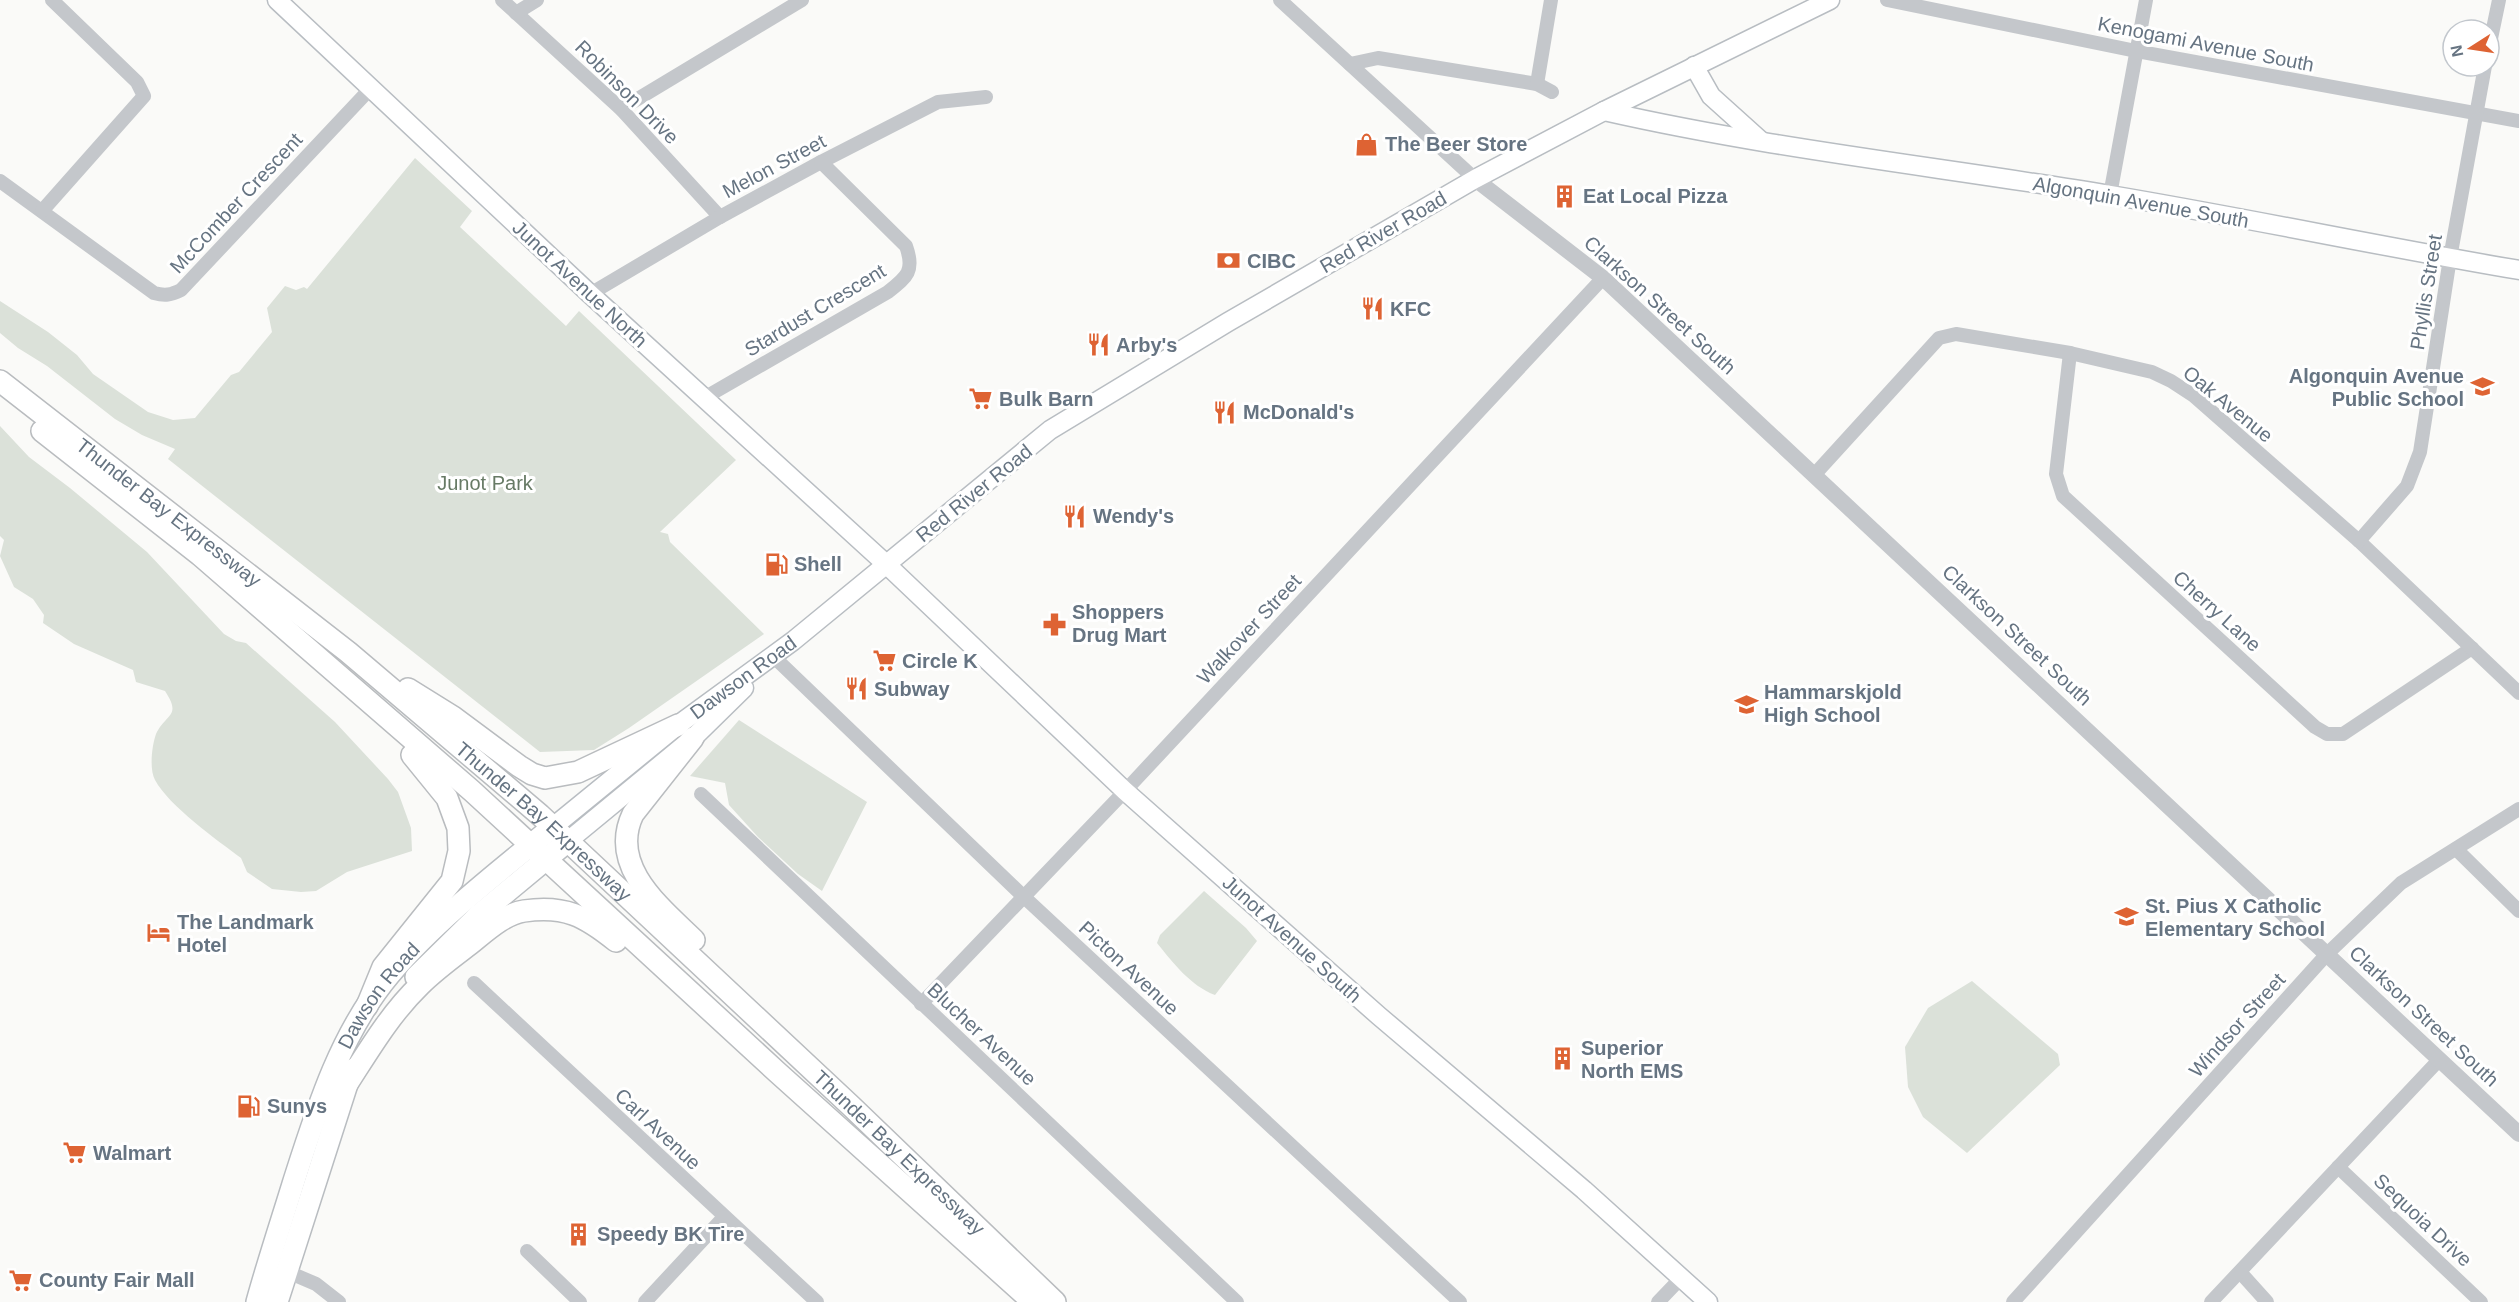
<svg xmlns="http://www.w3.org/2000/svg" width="2519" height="1302" font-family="Helvetica,sans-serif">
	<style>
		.green { fill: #dbe1d9 }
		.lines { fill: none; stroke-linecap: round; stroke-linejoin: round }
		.secondary-casing { stroke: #b8bdc2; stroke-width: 21 }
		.primary-casing { stroke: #b9bdc1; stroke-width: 24 }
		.trunk-casing { stroke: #b9bcbf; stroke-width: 24 }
		.minor { stroke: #c4c7cb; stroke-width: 14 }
		.tertiary { stroke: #c4c7cb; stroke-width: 16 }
		.secondary { stroke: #fff; stroke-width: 18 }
		.primary { stroke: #fff; stroke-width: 21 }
		.trunk { stroke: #fff; stroke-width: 21 }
		.labels { text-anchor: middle; stroke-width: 6; stroke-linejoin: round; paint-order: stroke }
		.street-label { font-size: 20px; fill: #667482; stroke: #fff }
		.poi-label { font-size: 20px; font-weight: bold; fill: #667482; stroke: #fff; text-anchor: start }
		.park-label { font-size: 20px; fill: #677a65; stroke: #fff }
	</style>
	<rect width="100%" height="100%" fill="#fafaf8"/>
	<g class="green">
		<path d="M415,158l57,53 -12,16 106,99 13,-15 157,149 -76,72 8,2 2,8 94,92 -135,94 -35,22 -54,2 -372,-293 7,-10 -33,-14 -27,-16 -68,-53 -29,-18 -18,-15v-32l48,31 29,23 16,19 55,38 25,8 22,-2 36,-43 8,-3 33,-40 -5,-24 18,-22 11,4 8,-3 3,2z"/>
		<path d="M0,426l29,31 41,31 77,64 77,82 12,7 10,2 89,79 53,57 10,13 13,36 1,23 -65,21 -31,19 -15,1 -29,-3 -25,-17 -6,-14c-24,-18 -72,-52 -86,-78 -6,-11 -3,-35 1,-46 10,-21 26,-17 9,-43l-29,-9 -3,-12 -59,-26 -31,-21 1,-8 -11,-16 -19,-12 -14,-31 4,-16 -4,-4z"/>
		<path d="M739,720l128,82 -45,89 -24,-17 -40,-37 -29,-32 -4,-22 -35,-7z"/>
		<path d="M1204,891l42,37 11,13 -42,54c-24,-9 -42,-32 -58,-52l3,-8z"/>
		<path d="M1972,981l86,73 2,11 -93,88 -44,-36 -15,-30 -3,-40 23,-39z"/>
	</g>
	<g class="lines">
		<defs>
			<g id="secondary">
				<path d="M277,0l313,294 296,270 239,227 254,225 205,174 124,112"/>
				<path d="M1694,66l17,30 50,45"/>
				<path d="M1604,111c167,38 338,56 506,84 137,23 273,52 409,75"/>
				<path id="s1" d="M553,827l125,-102 115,-84 257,-211 178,-108 247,-143 129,-68 226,-111"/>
				<path d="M568,841l125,-103 51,-50"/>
			</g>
			<g id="primary">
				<path d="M416,977l64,-63 88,-73"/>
				<path id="s2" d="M257,1302c11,-40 24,-79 36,-118 23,-72 47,-151 97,-210 46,-54 108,-102 163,-147"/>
				<path d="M277,1302l70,-218 7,-15"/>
			</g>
			<g id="trunk">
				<path id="s3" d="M0,381l348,271 192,163 311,291 204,196"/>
				<path d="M42,431l158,124 272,236 305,281 256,230"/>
				<path d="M408,689l45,28 66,49 13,8 13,4 33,-6 100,-47"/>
				<path d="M693,738l-60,76c-25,52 27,93 61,126"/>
				<path d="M367,1006l16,-39 69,-86 7,-30 -1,-23 -11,-30 -35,-43"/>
				<path d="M347,1084c22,-34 43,-70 73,-99 15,-15 33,-28 50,-41 15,-12 34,-30 54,-33 41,-6 61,5 92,30"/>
			</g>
		</defs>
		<use href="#secondary" class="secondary-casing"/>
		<use href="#primary" class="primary-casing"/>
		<use href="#trunk" class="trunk-casing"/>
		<g class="minor">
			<path d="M502,0l119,109 99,108"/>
			<path d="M1280,0l195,179"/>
			<path d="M1887,0l249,51 383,70"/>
			<path d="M516,13l21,-13"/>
			<path d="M2489,48l10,-48"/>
			<path d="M1350,64l28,-6 159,26 15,8"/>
			<path d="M1537,84l14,-84"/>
			<path d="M621,109l181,-109"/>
			<path d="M0,181l154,112c11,3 17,2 27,-3l190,-202"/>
			<path d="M2110,195l36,-195"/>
			<path d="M42,211l102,-115 -7,-14 -85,-82"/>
			<path d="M590,294l130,-77 101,-55 117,-60 48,-5"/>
			<path d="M2070,353l-14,121 7,22 252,231 12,7h16l129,-86"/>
			<path d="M704,398l184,-106c19,-15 27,-21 18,-46l-85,-84"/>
			<path d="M1815,474l124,-136 17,-4 114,19 82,19 19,9 23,15 165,145 160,152"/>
			<path d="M2359,541l48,-55 13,-34 30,-194 35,-192"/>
			<path d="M775,658l248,238 437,406"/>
			<path d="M701,794l536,508"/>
			<path d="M2456,849l63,62"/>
			<path d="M474,983l343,319"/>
			<path d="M921,1004l204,-213 478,-513"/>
			<path d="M2338,1167l143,135"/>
			<path d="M527,1251l53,51"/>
			<path d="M281,1269l35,15 23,18"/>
			<path d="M2240,1272l27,30"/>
			<path d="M645,1302l79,-85"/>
			<path d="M1658,1302l24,-25"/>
			<path d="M2013,1302l314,-348 74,-71 118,-74"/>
			<path d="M2211,1302l228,-242"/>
		</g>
		<path class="tertiary" d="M1475,179l128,99 916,856"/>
		<use href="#secondary" class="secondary"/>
		<use href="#primary" class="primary"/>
		<use href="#trunk" class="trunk"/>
	</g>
	<defs>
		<symbol id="shop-bare" viewBox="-9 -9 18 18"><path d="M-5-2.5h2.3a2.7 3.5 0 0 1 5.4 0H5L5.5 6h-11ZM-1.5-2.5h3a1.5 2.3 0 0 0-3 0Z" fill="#de6333" stroke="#fff" stroke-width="2.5" paint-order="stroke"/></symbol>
		<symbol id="building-bare" viewBox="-9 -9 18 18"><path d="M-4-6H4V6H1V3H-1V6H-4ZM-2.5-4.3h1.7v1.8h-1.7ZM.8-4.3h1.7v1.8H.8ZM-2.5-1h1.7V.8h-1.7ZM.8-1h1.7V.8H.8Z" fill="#de6333" stroke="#fff" stroke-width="2.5" paint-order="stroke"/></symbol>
		<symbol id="bank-bare" viewBox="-9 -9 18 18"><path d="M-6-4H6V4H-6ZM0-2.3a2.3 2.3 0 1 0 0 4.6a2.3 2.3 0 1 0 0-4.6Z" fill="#de6333" stroke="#fff" stroke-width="2.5" paint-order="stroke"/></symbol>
		<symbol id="restaurant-bare" viewBox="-9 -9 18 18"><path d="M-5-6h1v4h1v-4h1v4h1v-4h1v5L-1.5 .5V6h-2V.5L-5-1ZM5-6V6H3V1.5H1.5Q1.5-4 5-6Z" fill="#de6333" stroke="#fff" stroke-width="2.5" paint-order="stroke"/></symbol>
		<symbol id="school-bare" viewBox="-9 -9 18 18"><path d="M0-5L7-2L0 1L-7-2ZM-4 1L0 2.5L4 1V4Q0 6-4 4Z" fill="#de6333" stroke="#fff" stroke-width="2.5" paint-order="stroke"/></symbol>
		<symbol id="supermarket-bare" viewBox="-9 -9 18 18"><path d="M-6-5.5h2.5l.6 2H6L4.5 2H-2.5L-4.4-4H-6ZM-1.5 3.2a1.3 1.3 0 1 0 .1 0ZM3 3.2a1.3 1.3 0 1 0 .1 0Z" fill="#de6333" stroke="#fff" stroke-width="2.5" paint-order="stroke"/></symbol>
		<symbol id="fuel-bare" viewBox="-9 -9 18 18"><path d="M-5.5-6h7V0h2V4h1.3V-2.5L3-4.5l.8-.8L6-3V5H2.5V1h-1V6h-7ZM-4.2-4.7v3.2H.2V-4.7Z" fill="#de6333" stroke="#fff" stroke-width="2.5" paint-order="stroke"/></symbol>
		<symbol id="pharmacy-bare" viewBox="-9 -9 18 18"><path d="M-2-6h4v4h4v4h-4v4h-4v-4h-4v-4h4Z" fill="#de6333" stroke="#fff" stroke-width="2.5" paint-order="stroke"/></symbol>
		<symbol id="hotel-bare" viewBox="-9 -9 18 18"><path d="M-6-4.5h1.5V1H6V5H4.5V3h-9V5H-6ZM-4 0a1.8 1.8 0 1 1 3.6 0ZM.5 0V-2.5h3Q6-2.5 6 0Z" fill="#de6333" stroke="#fff" stroke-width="2.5" paint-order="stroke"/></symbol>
	</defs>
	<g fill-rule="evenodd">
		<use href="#shop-bare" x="1350" y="128" width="33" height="33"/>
		<use href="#building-bare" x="1548" y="180" width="33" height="33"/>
		<use href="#bank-bare" x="1212" y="244" width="33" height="33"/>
		<use href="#restaurant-bare" x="1356" y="292" width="33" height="33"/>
		<use href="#restaurant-bare" x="1082" y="328" width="33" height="33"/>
		<use href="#school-bare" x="2466" y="370" width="33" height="33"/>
		<use href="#supermarket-bare" x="964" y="382" width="33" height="33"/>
		<use href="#restaurant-bare" x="1208" y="396" width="33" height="33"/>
		<use href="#restaurant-bare" x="1058" y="500" width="33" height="33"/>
		<use href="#fuel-bare" x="760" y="548" width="33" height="33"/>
		<use href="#pharmacy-bare" x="1038" y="608" width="33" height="33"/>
		<use href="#supermarket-bare" x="868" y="644" width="33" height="33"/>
		<use href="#restaurant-bare" x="840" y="672" width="33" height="33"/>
		<use href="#school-bare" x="1730" y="688" width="33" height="33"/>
		<use href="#school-bare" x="2110" y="900" width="33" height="33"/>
		<use href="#hotel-bare" x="142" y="916" width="33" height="33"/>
		<use href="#building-bare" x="1546" y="1042" width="33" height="33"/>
		<use href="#fuel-bare" x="232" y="1090" width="33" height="33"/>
		<use href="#supermarket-bare" x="58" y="1136" width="33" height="33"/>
		<use href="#building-bare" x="562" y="1218" width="33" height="33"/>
		<use href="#supermarket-bare" x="4" y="1264" width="33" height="33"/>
	</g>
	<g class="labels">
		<g class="street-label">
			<text transform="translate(2206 44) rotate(11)" y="7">Kenogami Avenue South</text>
			<text transform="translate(627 92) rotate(45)" y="7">Robinson Drive</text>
			<text transform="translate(774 166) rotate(-28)" y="7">Melon Street</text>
			<text transform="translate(2141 202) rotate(10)" y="7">Algonquin Avenue South</text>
			<text transform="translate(236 203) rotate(-47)" y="7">McComber Crescent</text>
			<text transform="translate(1383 232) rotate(-30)" y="7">Red River Road</text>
			<text transform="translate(580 284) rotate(43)" y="7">Junot Avenue North</text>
			<text transform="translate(2426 292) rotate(-81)" y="7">Phyllis Street</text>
			<text transform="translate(1660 305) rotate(42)" y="7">Clarkson Street South</text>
			<text transform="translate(815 310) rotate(-31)" y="7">Stardust Crescent</text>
			<text transform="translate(2228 404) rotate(39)" y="7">Oak Avenue</text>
			<text transform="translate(974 493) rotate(-39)" y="7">Red River Road</text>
			<text dy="7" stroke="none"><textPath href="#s3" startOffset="214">Thunder Bay Expressway</textPath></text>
			<text transform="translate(2217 611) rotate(42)" y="7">Cherry Lane</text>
			<text transform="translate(1249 629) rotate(-47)" y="7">Walkover Street</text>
			<text transform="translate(2017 635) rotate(43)" y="7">Clarkson Street South</text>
			<text dy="7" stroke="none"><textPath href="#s1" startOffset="242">Dawson Road</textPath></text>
			<text dy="7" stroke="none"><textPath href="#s3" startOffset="700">Thunder Bay Expressway</textPath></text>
			<text transform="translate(1292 939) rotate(42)" y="7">Junot Avenue South</text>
			<text transform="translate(1129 968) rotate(43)" y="7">Picton Avenue</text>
			<text dy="7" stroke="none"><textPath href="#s2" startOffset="332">Dawson Road</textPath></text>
			<text transform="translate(2424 1016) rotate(43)" y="7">Clarkson Street South</text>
			<text transform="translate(2237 1025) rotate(-48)" y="7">Windsor Street</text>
			<text transform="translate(982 1034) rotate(43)" y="7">Blucher Avenue</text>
			<text transform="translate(658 1129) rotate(43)" y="7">Carl Avenue</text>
			<text dy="7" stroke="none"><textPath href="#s3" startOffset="1186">Thunder Bay Expressway</textPath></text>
			<text transform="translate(2423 1220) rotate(43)" y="7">Sequoia Drive</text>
		</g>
		<g class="poi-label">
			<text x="1385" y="151">The Beer Store</text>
			<text x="1583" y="203">Eat Local Pizza</text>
			<text x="1247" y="268">CIBC</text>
			<text x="1390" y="316">KFC</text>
			<text x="1116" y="352">Arby's</text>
			<text x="2464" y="383" text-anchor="end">Algonquin Avenue<tspan x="2464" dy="23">Public School</tspan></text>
			<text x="999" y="406">Bulk Barn</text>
			<text x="1243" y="419">McDonald's</text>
			<text x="1093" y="523">Wendy's</text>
			<text x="794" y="571">Shell</text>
			<text x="1072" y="619">Shoppers<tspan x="1072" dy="23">Drug Mart</tspan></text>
			<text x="902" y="668">Circle K</text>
			<text x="874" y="696">Subway</text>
			<text x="1764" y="699">Hammarskjold<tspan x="1764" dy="23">High School</tspan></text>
			<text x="2145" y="913">St. Pius X Catholic<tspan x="2145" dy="23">Elementary School</tspan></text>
			<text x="177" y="929">The Landmark<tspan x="177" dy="23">Hotel</tspan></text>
			<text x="1581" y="1055">Superior<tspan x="1581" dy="23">North EMS</tspan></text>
			<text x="267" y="1113">Sunys</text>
			<text x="93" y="1160">Walmart</text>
			<text x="597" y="1241">Speedy BK Tire</text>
			<text x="39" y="1287">County Fair Mall</text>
		</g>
		<g class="park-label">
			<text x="485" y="490">Junot Park</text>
		</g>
	</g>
	<g transform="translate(2471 48) rotate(258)"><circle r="28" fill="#ffffff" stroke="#c2c7cd" stroke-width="1.5"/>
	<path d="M0-4.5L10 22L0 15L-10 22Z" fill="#de6333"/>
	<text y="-9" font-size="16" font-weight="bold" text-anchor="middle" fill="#667482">N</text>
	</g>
</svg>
